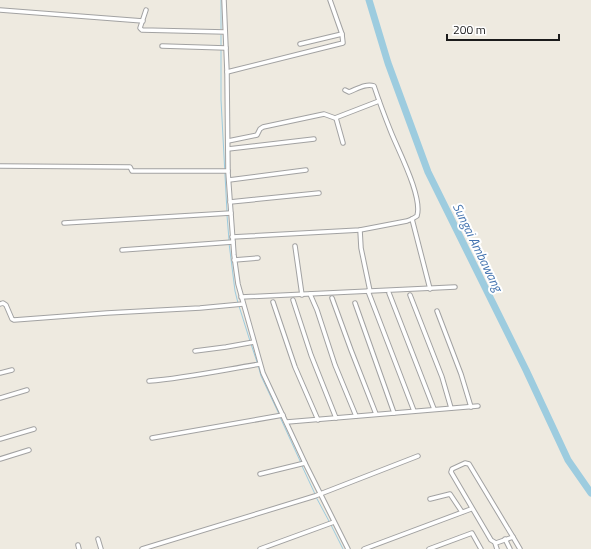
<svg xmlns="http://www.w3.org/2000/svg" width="591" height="549" font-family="'Titillium Web',sans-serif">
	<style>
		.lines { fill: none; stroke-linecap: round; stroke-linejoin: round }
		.stream { stroke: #9dccdf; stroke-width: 1 }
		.river { stroke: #9dccdf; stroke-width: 7 }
		.minor-casing { stroke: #a2a2a2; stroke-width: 5.5 }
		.minor { stroke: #fff; stroke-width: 3.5 }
		.labels { text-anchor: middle; stroke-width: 4; stroke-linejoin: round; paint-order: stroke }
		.water-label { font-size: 13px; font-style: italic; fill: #4373af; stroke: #fff }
	</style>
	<rect width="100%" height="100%" fill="#eeeae0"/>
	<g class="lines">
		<g class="stream">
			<path d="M221,0v29"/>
			<path d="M221,35v11"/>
			<path d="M221,50v50l6,112"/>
			<path d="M227,215l2,25"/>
			<path d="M229,243l6,48 3,12"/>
			<path d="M239,306l11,35"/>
			<path d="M251,344l6,18"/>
			<path d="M258,365l3,11 18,38"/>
			<path d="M280,417l21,46"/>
			<path d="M302,466l13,28"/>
			<path d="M316,497l14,26"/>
			<path d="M331,525l12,24"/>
		</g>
		<path class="river" d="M369,0l19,63 40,109 98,198 42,90 23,33"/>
		<defs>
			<g id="minor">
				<path d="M224,0l3,72 1,100 6,83 4,29 25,89 42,90 43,86"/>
				<path d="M0,10l143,11"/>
				<path d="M146,10l-6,18 2,2 83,2"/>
				<path d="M300,44l42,-10"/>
				<path d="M162,46l64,2"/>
				<path d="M227,72l116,-29 -1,-9 -12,-34"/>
				<path d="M336,118l7,25"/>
				<path d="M228,141l29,-6 3,-6 3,-2 61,-13 11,4 44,-17"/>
				<path d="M228,149l86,-10"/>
				<path d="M0,166l130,1 2,4h96"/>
				<path d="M229,180l77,-10"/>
				<path d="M230,202l89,-9"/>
				<path d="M412,219l18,70"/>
				<path d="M64,223l167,-10"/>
				<path d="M360,230l1,18 9,43"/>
				<path d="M232,237l128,-7 47,-9 5,-2 5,-3c6,-19 -19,-66 -26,-84 -6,-15 -12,-31 -17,-46 -8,-3 -17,3 -25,6l-4,-2"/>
				<path d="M295,246l7,49"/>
				<path d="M122,250l111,-8"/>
				<path d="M234,260l24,-2"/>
				<path d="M368,291l46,120"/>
				<path d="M389,293l45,116"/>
				<path d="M310,294l7,16 18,55 21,51"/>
				<path d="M410,295l32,82 9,31"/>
				<path d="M241,297l214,-10"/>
				<path d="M332,298l19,52 25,64"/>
				<path d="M293,300l18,55 25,63"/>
				<path d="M273,302l22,65 23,53"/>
				<path d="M355,303l39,110"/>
				<path d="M0,304l3,-1 3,2 6,14 2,1 93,-7 93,-5 43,-4"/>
				<path d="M437,311l24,63 10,33"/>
				<path d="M195,351l31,-4 28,-5"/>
				<path d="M0,373l12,-3"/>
				<path d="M149,381c37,-3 74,-11 111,-17"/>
				<path d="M0,398l27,-8"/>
				<path d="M287,422l191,-16"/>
				<path d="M152,438l131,-23"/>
				<path d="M0,439l34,-10"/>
				<path d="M0,459l29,-9"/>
				<path d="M465,463l4,1 44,73 -17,6 -5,-3 -40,-68 1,-3z"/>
				<path d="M260,474l45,-11"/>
				<path d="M430,499l20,-5 12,18"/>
				<path d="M513,537l7,12"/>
				<path d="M98,539l3,10"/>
				<path d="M505,539l5,10"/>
				<path d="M495,543l2,6"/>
				<path d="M78,545l1,4"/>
				<path d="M142,549l173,-53 103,-40"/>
				<path d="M260,549l74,-27"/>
				<path d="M364,549l107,-40"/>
				<path d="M429,549l43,-16 9,16"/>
			</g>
		</defs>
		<use href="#minor" class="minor-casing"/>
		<use href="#minor" class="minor"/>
	</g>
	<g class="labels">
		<g class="water-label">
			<text transform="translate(478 247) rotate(64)" y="5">Sungai Ambawang</text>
		</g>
	</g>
	<path d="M447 34v6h112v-6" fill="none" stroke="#1b1b1b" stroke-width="2"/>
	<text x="453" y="34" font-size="12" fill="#1b1b1b" stroke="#ffffff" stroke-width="3" paint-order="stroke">200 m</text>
</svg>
